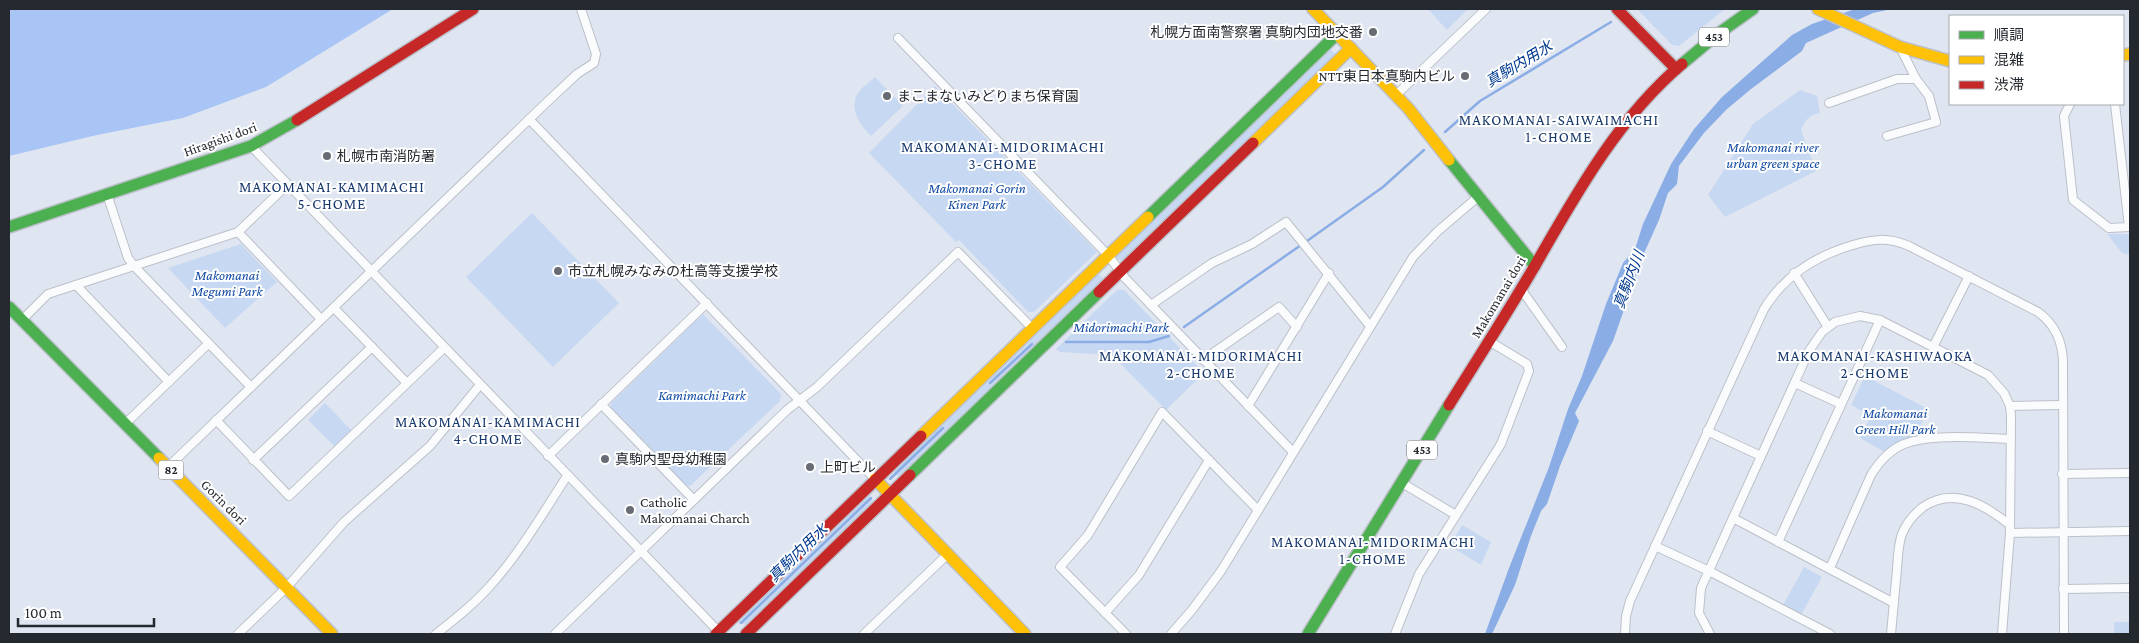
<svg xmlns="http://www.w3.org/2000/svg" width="2139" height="643" font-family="'Crimson Pro','Noto Sans JP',serif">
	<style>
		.green { fill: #c7d8f2 }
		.forest { fill: #a8c5f5 }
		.water { fill: #8bade5 }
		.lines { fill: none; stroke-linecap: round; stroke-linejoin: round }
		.stream { stroke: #8bade5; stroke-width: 2.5 }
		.street-casing { stroke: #bbc0c9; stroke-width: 10 }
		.fast-casing { stroke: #bbc0c9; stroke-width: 14 }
		.slow-casing { stroke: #bbc0c9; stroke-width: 14 }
		.jam-casing { stroke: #bbc0c9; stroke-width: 14 }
		.street { stroke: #fafbfd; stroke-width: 8 }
		.fast { stroke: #4caf50; stroke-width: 11 }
		.slow { stroke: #ffc107; stroke-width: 11 }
		.jam { stroke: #c62828; stroke-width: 11 }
		.poi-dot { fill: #666b74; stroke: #fff; stroke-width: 2 }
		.labels { text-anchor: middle; stroke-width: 4; stroke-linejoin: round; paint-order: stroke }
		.shield { fill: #fff; stroke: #66696e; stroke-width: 1 }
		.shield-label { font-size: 12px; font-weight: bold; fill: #242930 }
		.poi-label { font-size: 14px; fill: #242930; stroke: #fff; text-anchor: start }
		.street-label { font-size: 14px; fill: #242930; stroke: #fff }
		.park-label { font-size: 14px; font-style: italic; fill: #124ba3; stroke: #fff }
		.water-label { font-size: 15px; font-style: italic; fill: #003990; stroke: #fff }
		.neighbourhood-label { font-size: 15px; letter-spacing: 1px; fill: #18396e; stroke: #fff }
	</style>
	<rect width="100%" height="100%" fill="#e0e6f1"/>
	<g class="green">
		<path d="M1431,9h37l-21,21 -18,-20z"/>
		<path d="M1637,9h88l-46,37 -7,-1z"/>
		<path d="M1328,50h3l5,5 -212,206 -7,-2v-5z"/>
		<path d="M875,77l28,29 -32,30c-10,-10 -23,-27 -13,-43 4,-6 12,-11 17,-16z"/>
		<path d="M935,86l162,166 -63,60h-6l-69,-72 -3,2 -87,-89z"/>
		<path d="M1800,90l17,6 3,17c-11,2 -15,7 -19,17l15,41 -91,46 -17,-22 45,-71z"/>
		<path d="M532,213l87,90 -66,64 -87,-90z"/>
		<path d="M2107,234h23v21l-8,-2z"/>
		<path d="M241,244l36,38 -52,46 -57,-60z"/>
		<path d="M1097,272l8,9 -205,197 -8,-9z"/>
		<path d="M1117,290h7l80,83 -38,37 -54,-55 -52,-3 -4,-3z"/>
		<path d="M703,314l78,80 -1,7 -90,85h-5l-74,-77v-6z"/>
		<path d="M1865,376l63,33 -15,32 -25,13 -28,-16 11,-22 -20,-11z"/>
		<path d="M325,403l29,30 -17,16 -29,-29z"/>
		<path d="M868,494l5,6 -6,10 -119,115 -10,-2 -1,-3z"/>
		<path d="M1462,525l29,17 -10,23 -31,-19z"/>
		<path d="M1804,567l18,10 -22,40 -18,-10z"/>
		<rect x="2114" y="622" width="16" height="12"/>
	</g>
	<path class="forest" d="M9,9h384l-127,78 -83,31 -86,17 -88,21z"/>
	<path class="water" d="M1855,9h37l-19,4 -67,30 -4,8 -51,38 -25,21 -22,23 -25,33 -2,18 -9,9 -9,27 -14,31 -32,90 -38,72 4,8 -19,45 -13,38 -6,7 -10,25 -16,49 -23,49h-7l24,-66 40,-101 19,-58 14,-33 24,-72 17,-41 12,-14 8,-25 28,-60 23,-35 28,-32 70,-62 20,-11z"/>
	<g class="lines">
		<g class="stream">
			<path d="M1445,132l35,-31 131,-79"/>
			<path d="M1307,241l76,-54 41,-37"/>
			<path d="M1184,327l117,-82"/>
			<path d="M1066,342h83l20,-6"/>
			<path d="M990,383l42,-39"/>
			<path d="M890,479l53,-51"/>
			<path d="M741,623l130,-125"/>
		</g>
		<defs>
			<g id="street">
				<path d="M898,38l210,217 17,23 168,174"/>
				<path d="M1396,95l90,-86"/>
				<path d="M1829,103l68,-24h19"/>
				<path d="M2070,104l-6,12 9,84 36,28 20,-1 -14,-123"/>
				<path d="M529,119l346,360"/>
				<path d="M1887,136l49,-14 -7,-26 -13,-17 -16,-32"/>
				<path d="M251,146l470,488"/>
				<path d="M107,194l21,64 6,8 104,-34 49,-47"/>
				<path d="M238,232l83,87"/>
				<path d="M1794,273l34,54"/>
				<path d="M76,285l93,97"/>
				<path d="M1521,289l41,58"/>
				<path d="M1151,305l61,-42 40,-19 34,-22 84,104"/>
				<path d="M334,308l73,75"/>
				<path d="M22,320l26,-26 86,-28 117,121"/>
				<path d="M1933,347l36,-71"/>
				<path d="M1203,360l76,-53 18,20"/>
				<path d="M1795,383l46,21"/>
				<path d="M601,404l93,96"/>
				<path d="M1248,406l81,-133"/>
				<path d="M2010,406l53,-1"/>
				<path d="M216,420l73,76 155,-148"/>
				<path d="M125,424l83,-80"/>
				<path d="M1707,431l54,25"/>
				<path d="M548,456l159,-153"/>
				<path d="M253,460l119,-113"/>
				<path d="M168,467l377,-363 32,-30 17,-11 2,-9 -15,-45"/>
				<path d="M2062,474l68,-1"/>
				<path d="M1402,483l54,32"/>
				<path d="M1733,518l161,85"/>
				<path d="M2010,533l120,-2"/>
				<path d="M1778,542l102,-222"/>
				<path d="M1655,546l54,25 121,63"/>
				<path d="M1830,568l41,-93c8,-13 19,-25 33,-31 27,-11 78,-6 107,-5"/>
				<path d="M2063,589l67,-1"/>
				<path d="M1105,613l34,-38 70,-115"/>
				<path d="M238,634l49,-47 57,-65 86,-76 49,-60"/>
				<path d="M436,634c19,-15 38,-30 54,-48 30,-33 53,-73 77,-110"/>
				<path d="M555,634l232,-224 30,-23 141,-135 74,76"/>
				<path d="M864,634l84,-80"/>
				<path d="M1126,634l-66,-67 28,-32 74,-123 96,98"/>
				<path d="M1171,634l21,-24 29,-39 192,-314 25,-26 41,-35"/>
				<path d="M1395,634l24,-60 82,-130 28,-73 -2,-7 -38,-23"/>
				<path d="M1625,634l1,-18 4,-15 134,-292c21,-34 51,-53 89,-64 20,-6 35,-8 56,1l129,66c18,13 25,30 25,52l1,270"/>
				<path d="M1710,634l-11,-21 2,-25 108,-237 13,-19 13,-10 25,-6 20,4 108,55 16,18 6,13 1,10 -1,117 -8,101"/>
				<path d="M1891,634c2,-22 4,-43 6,-65 1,-12 1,-24 5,-35 4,-10 12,-20 21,-27 31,-21 62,-2 87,18"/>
			</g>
			<g id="fast">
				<path d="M1682,64l37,-31 34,-24"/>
				<path d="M1449,160l86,106"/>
				<path d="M1148,217l189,-183"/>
				<path d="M9,227l242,-81 46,-26"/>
				<path d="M9,307l150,151"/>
				<path d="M910,475l189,-183"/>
				<path d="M1308,634l141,-229"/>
			</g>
			<g id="slow">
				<path d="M1313,9l95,99 41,52"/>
				<path d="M1818,9l82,38 50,14"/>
				<path d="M2123,55l7,-1"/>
				<path d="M1253,143l98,-95"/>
				<path d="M921,436l227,-219"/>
				<path d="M159,458l173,176"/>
				<path d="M875,479l150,155"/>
			</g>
			<g id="jam">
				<path d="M1617,9l59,60"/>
				<path d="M297,120l176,-111"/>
				<path d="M1099,292l154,-149"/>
				<path d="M1449,405c28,-45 57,-90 84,-136 42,-73 84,-150 149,-205"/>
				<path d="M716,634l205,-198"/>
				<path d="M746,634l164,-159"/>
			</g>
		</defs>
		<use href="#street" class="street-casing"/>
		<use href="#fast" class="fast-casing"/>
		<use href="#slow" class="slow-casing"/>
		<use href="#jam" class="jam-casing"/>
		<use href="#street" class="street"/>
		<use href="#fast" class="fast"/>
		<use href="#slow" class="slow"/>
		<use href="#jam" class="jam"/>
	</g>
	<g class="poi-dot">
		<circle cx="1373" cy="32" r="5"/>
		<circle cx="1465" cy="76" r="5"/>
		<circle cx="887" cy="96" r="5"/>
		<circle cx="327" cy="156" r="5"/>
		<circle cx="558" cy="271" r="5"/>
		<circle cx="605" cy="459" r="5"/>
		<circle cx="810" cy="467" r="5"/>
		<circle cx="630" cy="510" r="5"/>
	</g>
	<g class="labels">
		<g class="shield">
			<rect x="1699" y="27.5" width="30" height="19" rx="4"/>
			<rect x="1407" y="440.5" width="30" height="19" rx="4"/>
			<rect x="158.5" y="460.5" width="25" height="19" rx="4"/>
		</g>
		<g class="shield-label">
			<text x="1714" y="41">453</text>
			<text x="1422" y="454">453</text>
			<text x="171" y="474">82</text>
		</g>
		<g class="poi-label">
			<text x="1363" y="37" text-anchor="end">札幌方面南警察署 真駒内団地交番</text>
			<text x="1455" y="81" text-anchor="end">NTT東日本真駒内ビル</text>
			<text x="897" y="101">まこまないみどりまち保育園</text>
			<text x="337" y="161">札幌市南消防署</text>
			<text x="568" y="276">市立札幌みなみの杜高等支援学校</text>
			<text x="615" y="464">真駒内聖母幼稚園</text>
			<text x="820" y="472">上町ビル</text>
			<text x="640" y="507">Catholic<tspan x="640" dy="16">Makomanai Charch</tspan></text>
		</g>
		<g class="street-label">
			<text transform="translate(220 139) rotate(-20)" y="5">Hiragishi dori</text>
			<text transform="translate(1498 297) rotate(-59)" y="5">Makomanai dori</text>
			<text transform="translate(224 502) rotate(45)" y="5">Gorin dori</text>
		</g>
		<g class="park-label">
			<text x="1773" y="152">Makomanai river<tspan x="1773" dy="16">urban green space</tspan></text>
			<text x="977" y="193">Makomanai Gorin<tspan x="977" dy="16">Kinen Park</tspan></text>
			<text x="227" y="280">Makomanai<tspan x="227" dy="16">Megumi Park</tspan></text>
			<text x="1121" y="332">Midorimachi Park</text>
			<text x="702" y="400">Kamimachi Park</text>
			<text x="1895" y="418">Makomanai<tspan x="1895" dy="16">Green Hill Park</tspan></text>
		</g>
		<g class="water-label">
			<text transform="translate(1519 64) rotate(-31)" y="5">真駒内用水</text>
			<text transform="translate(1629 280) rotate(-69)" y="5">真駒内川</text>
			<text transform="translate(798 553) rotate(-44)" y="5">真駒内用水</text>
		</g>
		<g class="neighbourhood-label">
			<text x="1559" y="125">MAKOMANAI-SAIWAIMACHI<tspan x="1559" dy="17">1-CHOME</tspan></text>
			<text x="1003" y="152">MAKOMANAI-MIDORIMACHI<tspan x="1003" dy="17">3-CHOME</tspan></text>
			<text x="332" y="192">MAKOMANAI-KAMIMACHI<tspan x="332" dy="17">5-CHOME</tspan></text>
			<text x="1201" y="361">MAKOMANAI-MIDORIMACHI<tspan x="1201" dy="17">2-CHOME</tspan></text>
			<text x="1875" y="361">MAKOMANAI-KASHIWAOKA<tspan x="1875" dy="17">2-CHOME</tspan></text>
			<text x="488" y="427">MAKOMANAI-KAMIMACHI<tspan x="488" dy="17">4-CHOME</tspan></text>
			<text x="1373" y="547">MAKOMANAI-MIDORIMACHI<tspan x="1373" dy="17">1-CHOME</tspan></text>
		</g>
	</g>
	<rect width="2139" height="643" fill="none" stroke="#242930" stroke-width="20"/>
	<rect x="1949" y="15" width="175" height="90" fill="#ffffff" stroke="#a7a9ac"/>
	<rect x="1959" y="31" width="25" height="8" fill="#4caf50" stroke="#a7a9ac"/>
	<text x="1994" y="40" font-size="15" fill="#242930">順調</text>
	<rect x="1959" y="56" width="25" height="8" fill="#ffc107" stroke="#a7a9ac"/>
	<text x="1994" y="65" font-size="15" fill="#242930">混雑</text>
	<rect x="1959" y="81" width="25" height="8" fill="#c62828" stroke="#a7a9ac"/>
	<text x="1994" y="90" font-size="15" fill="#242930">渋滞</text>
	<path d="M18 618v8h136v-8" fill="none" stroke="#242930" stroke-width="2.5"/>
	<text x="25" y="618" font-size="15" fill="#242930" stroke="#ffffff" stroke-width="4" paint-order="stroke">100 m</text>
</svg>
